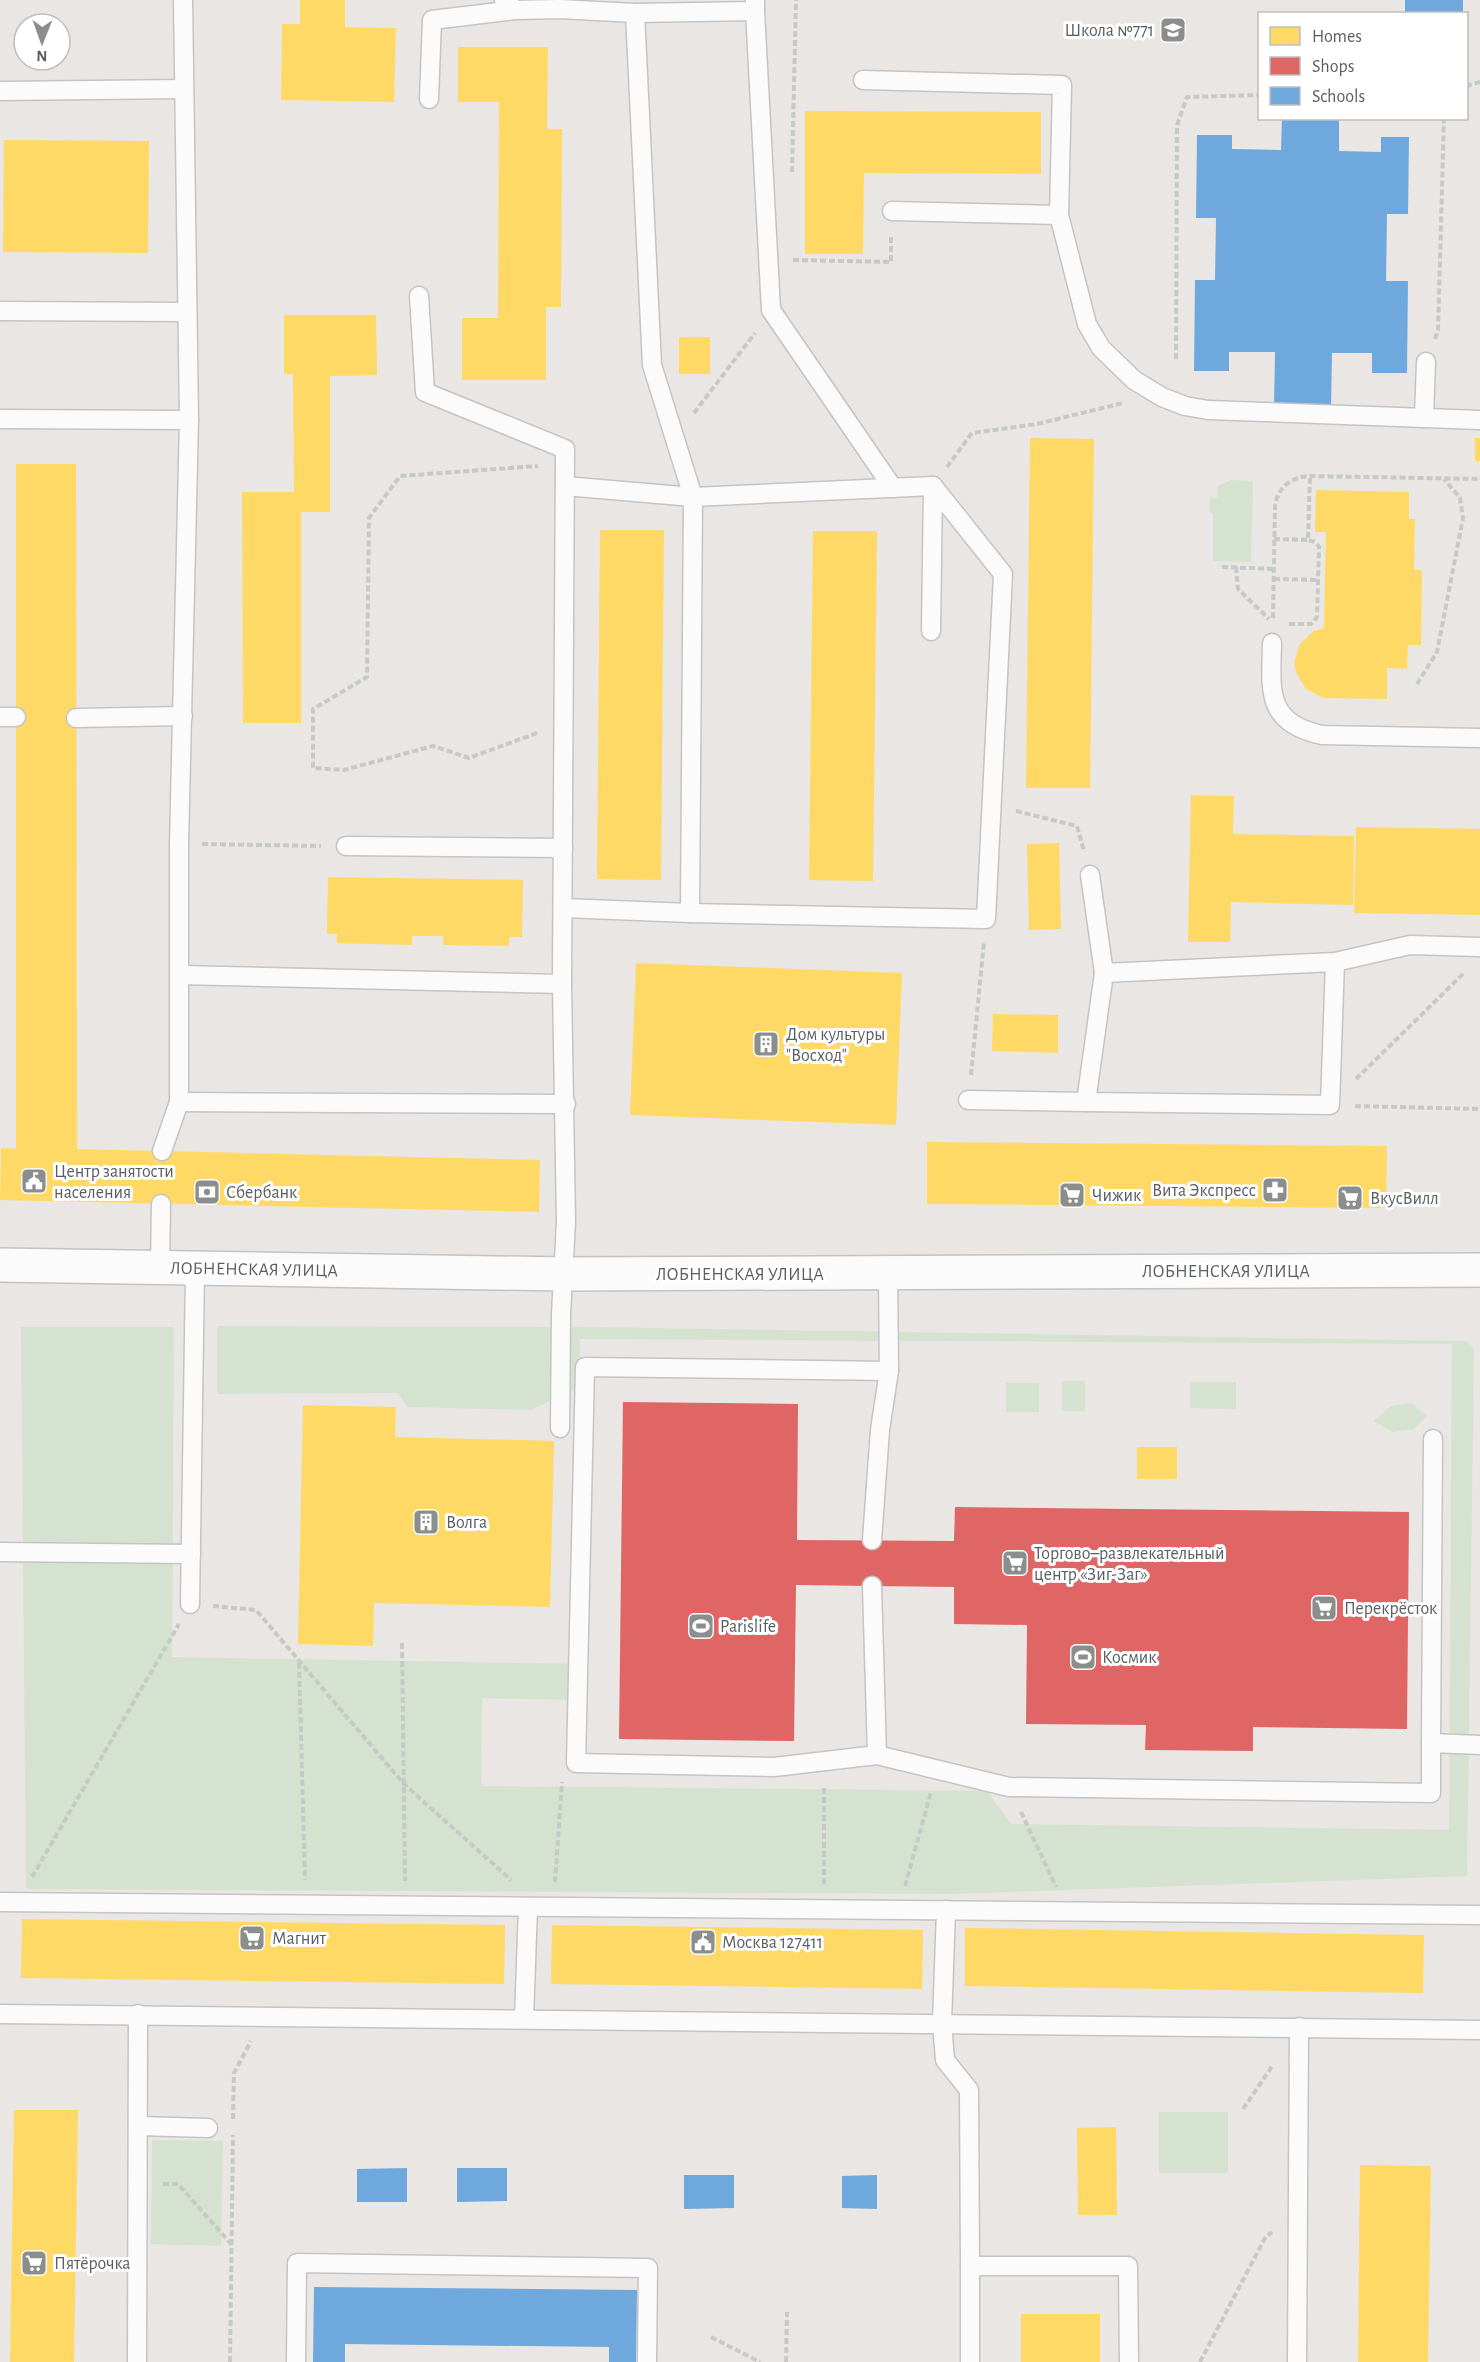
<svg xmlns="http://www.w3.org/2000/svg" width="1480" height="2362" font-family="'Alegreya Sans',sans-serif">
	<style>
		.green { fill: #d5e2d0 }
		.homes { fill: #ffd966 }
		.shops { fill: #e06666 }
		.schools { fill: #6fa8dc }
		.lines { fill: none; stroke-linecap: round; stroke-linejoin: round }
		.lane-casing { stroke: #c5c4c4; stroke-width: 21 }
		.secondary-casing { stroke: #c3c3c3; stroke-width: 36 }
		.path { stroke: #c5cac6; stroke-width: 4; stroke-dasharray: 6 3; stroke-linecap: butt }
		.lane { stroke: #fcfbfb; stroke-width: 18 }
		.secondary { stroke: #fcfbfb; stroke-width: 33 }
		.labels { text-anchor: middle; stroke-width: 6; stroke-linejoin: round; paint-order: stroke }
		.poi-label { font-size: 18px; fill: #5a5e60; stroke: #fff; text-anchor: start }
		.street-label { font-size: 18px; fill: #5a5e60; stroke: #fff }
	</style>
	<rect width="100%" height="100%" fill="#e9e6e3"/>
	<g class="green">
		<path d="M1231,480l22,1 -2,81 -38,-1v-48l-4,-1 1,-14h7l1,-12z"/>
		<path d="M217,1326l367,1 882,14 8,8 -7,527 -515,18 -926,-5 -5,-562h153l-2,330 404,7v36l-94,-2 -1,88 506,5 24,33 438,6 3,-486 -872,-5 -1,48 -48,23 -123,-3 -10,-14 -181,1z"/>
		<rect x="1062" y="1381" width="23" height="30"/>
		<path d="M1190,1382h46v27l-46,-1z"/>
		<rect x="1006" y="1383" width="33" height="29"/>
		<path d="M1412,1403l14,13 -12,13 -22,3 -18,-11 17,-15z"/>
		<rect x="1159" y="2112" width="69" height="61"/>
		<path d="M152,2140l71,1 -2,105 -70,-2z"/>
	</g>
	<g class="homes">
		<path d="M300,0h45v27l51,1 -2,74 -113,-2 1,-76h18z"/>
		<path d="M458,47h90l-1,82h15l-1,178h-15v73h-84v-62h36l1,-216h-41z"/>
		<path d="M805,111l236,1v62l-177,-1 -1,81h-58z"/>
		<path d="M4,140l145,1 -1,112 -145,-1z"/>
		<path d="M284,315h92l1,60 -47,1v136h-29v211h-58l-1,-231h52l-1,-118h-9z"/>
		<rect x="679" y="337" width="31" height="37"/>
		<path d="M1030,438l64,1 -4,349h-64z"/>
		<rect x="1475" y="438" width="5" height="23"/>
		<path d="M16,464h60l1,685 463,11 -1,52 -539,-12 1,-52 15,1z"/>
		<path d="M1316,490l93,2v27h6l-1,51h8l-1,75h-13l-1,24 -20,-1v31l-64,-1 -17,-9 -10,-17 -2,-10 6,-18 14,-13 10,-3 2,-96h-11z"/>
		<path d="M600,530h64l-3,350 -64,-1z"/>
		<path d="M813,531h64l-4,350 -64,-1z"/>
		<path d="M1191,795l43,1 -1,38 121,2 -1,69 -122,-3 -1,40h-42z"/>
		<path d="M1356,827l124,2v86l-126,-2z"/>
		<path d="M1059,843l2,86 -32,1 -2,-86z"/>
		<path d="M328,877l195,3 -1,57h-13v9l-66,-1v-9h-31v9l-75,-2v-9h-10z"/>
		<path d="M636,963l266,10 -6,152 -266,-10z"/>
		<path d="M993,1014l65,1v38l-66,-2z"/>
		<path d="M927,1142l460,4 -1,62 -459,-4z"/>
		<path d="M303,1405l93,2 -1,30 159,4 -4,166 -176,-4 -1,43 -75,-2z"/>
		<rect x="1137" y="1447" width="40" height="32"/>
		<path d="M22,1919l483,6 -1,59 -483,-6z"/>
		<path d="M552,1925l371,5 -1,59 -371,-5z"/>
		<path d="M965,1928l459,7 -1,58 -458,-7z"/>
		<path d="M14,2110h64l-4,252h-64z"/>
		<path d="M1116,2127l1,88h-39l-1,-87z"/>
		<path d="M1360,2165l71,1 -3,196h-70z"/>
		<rect x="1021" y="2314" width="79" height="48"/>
	</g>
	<path class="shops" d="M623,1402l175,2 -1,136 157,1 1,-34 454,5 -2,217 -154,-2v24l-108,-1 1,-25 -120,-1 1,-99 -73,-1v-37l-158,-2 -2,156 -175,-2z"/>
	<g class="schools">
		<rect x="1405" y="0" width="58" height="14"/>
		<path d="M1282,118h57v33l42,1v-15h28l-1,77h-21l-1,67h22l-1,92h-35v-20h-40l-1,55 -57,-1 1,-55h-46v19h-35l1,-91h20l1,-62h-20l1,-83h35v14l49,1z"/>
		<path d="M407,2168v34h-50v-33z"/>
		<path d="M457,2168h50v33l-50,1z"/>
		<path d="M684,2175h50v33l-50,1z"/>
		<path d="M877,2175v34l-35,-1v-32z"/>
		<path d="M314,2287l323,3 -1,72h-27v-15l-264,-3v18h-32z"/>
	</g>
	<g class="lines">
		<defs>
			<g id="lane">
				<path d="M504,0l11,10 44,-1 76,4 120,-2v-11"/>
				<path d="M755,11l16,299 122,178"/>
				<path d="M635,13l17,352 41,132 -3,416"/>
				<path d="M863,80l199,5 -3,130 28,109 14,24 33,32 28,17 23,9 23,4 272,10"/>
				<path d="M0,91l184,-2"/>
				<path d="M429,99l3,-79 83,-10"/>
				<path d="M892,211l167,4"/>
				<path d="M419,296l6,96 140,57 -3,535 4,238 -5,92 -1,114"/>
				<path d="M0,311l187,1"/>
				<path d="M1424,418l2,-56"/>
				<path d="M0,419l189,1"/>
				<path d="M565,486l128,11 240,-11"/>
				<path d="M1272,643c-1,47 -7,80 50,92l158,3"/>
				<path d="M0,717h16"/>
				<path d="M76,718l107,-2"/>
				<path d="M346,846l217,2"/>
				<path d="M1090,875l14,98"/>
				<path d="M563,908l127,5 296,6 17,-345 -70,-88 -2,145"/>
				<path d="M1335,962l-5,143 -244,-3 18,-129 231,-11 75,-17 70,2"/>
				<path d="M180,975l382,9"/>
				<path d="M968,1100l118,2"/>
				<path d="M179,1102l387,2"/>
				<path d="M162,1151l17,-49v-258l10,-424 -6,-420"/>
				<path d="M160,1267l1,-63"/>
				<path d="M872,1540l8,-110 9,-59 -1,-97"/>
				<path d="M0,1552l191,2"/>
				<path d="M872,1586l5,169 132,32 422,6v-50l49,2"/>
				<path d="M190,1604l5,-336"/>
				<path d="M1431,1743l2,-304"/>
				<path d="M877,1755l-103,12 -198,-4 9,-396 304,4"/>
				<path d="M0,1902l1480,13"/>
				<path d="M946,1910l-4,113 3,37 24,30 1,176"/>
				<path d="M0,2014l1480,16"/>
				<path d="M524,2019l4,-112"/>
				<path d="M138,2126l70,2"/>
				<path d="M137,2362l1,-348"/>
				<path d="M296,2362l1,-99 351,5 -1,94"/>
				<path d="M970,2362v-96h158l1,96"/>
				<path d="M1297,2362l2,-335"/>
			</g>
			<path id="secondary" d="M0,1265l564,9 916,-4"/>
		</defs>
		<use href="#lane" class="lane-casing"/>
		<use href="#secondary" class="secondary-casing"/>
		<g class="path">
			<path d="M1466,86l14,-4"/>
			<path d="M792,172l4,-172"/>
			<path d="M793,260l98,2v-26"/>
			<path d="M1435,339l3,-9 6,-212"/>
			<path d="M1176,359l1,-234 10,-28 73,-2"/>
			<path d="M694,413l61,-80"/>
			<path d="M947,467l25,-34 65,-9 86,-21"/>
			<path d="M1274,539l34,1"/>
			<path d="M1222,567l52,2"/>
			<path d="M1236,567l2,22 31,30"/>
			<path d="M1274,579l44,1"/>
			<path d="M1273,618l2,-112c3,-19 16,-29 35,-30l170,3"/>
			<path d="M1289,624h22l6,-7 2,-70 -4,-5 -7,-2 2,-64"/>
			<path d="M1417,684l20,-32 26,-134 -3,-20 -16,-19"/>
			<path d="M537,733l-68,25 -36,-12 -89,24 -31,-2v-59l54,-32 2,-159 31,-42 138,-10"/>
			<path d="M1016,811l61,15 7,25"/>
			<path d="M202,844l119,2"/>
			<path d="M971,1075l13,-133"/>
			<path d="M1356,1079l108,-106"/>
			<path d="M1355,1106l125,3"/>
			<path d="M213,1606l43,4 147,173 108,97"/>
			<path d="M402,1643l3,238"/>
			<path d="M299,1663l6,217"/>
			<path d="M1021,1812l35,75"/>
			<path d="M32,1877l147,-253"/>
			<path d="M555,1882l7,-100"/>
			<path d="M824,1884v-97"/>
			<path d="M905,1886l26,-94"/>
			<path d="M1243,2109l30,-44"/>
			<path d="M233,2119l1,-46 17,-32"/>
			<path d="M163,2184h15l54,61"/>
			<path d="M711,2337l49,25"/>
			<path d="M230,2362l3,-227"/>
			<path d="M786,2362l1,-50"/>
			<path d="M1200,2362l65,-124 7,-6"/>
		</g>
		<use href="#lane" class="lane"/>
		<use href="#secondary" class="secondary"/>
	</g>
	<defs>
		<symbol id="school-square" viewBox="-11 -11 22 22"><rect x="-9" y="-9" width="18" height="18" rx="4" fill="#8c8e8e" stroke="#fff"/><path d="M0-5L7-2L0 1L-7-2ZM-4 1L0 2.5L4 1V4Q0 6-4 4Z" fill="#fff"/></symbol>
		<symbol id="building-square" viewBox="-11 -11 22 22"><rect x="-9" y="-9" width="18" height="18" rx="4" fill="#8c8e8e" stroke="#fff"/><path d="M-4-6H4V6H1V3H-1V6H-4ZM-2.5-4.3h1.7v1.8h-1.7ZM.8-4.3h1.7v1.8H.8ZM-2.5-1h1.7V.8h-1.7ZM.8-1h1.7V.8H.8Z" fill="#fff"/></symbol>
		<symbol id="civic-square" viewBox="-11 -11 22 22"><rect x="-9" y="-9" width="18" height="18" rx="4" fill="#8c8e8e" stroke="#fff"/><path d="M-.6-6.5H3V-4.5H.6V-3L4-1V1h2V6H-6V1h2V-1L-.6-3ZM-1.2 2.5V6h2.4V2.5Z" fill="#fff"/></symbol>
		<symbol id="pharmacy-square" viewBox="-11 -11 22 22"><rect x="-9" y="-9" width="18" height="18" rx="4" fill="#8c8e8e" stroke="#fff"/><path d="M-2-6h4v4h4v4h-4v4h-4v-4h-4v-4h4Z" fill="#fff"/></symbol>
		<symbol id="bank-square" viewBox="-11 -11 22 22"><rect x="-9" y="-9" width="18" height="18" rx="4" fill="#8c8e8e" stroke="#fff"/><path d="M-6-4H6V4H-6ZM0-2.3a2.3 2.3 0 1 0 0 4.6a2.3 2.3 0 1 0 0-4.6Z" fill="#fff"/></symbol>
		<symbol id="supermarket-square" viewBox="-11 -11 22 22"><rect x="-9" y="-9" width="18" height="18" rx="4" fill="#8c8e8e" stroke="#fff"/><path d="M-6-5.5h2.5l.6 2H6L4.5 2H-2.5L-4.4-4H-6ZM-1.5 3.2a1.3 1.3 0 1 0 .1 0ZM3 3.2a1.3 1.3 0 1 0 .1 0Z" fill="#fff"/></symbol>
		<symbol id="stadium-square" viewBox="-11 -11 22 22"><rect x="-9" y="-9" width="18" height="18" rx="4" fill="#8c8e8e" stroke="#fff"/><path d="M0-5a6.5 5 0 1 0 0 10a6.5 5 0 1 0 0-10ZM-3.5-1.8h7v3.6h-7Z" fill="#fff"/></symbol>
	</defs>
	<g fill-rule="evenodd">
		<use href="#school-square" x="1158" y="15" width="30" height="30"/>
		<use href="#building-square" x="751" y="1029" width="30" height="30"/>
		<use href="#civic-square" x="19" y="1166" width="30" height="30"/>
		<use href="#pharmacy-square" x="1260" y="1175" width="30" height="30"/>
		<use href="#bank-square" x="192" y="1177" width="30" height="30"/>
		<use href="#supermarket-square" x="1057" y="1180" width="30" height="30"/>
		<use href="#supermarket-square" x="1335" y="1183" width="30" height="30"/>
		<use href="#building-square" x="411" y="1507" width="30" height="30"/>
		<use href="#supermarket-square" x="1000" y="1548" width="30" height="30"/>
		<use href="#supermarket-square" x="1309" y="1593" width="30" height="30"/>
		<use href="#stadium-square" x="686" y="1611" width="30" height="30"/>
		<use href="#stadium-square" x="1068" y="1642" width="30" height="30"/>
		<use href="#supermarket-square" x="237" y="1923" width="30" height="30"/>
		<use href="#civic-square" x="688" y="1927" width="30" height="30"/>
		<use href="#supermarket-square" x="19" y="2248" width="30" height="30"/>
	</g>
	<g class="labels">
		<g class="poi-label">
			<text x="1154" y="36" text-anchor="end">Школа №771</text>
			<text x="786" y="1040">Дом культуры<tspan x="786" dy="21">"Восход"</tspan></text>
			<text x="54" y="1177">Центр занятости<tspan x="54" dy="21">населения</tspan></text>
			<text x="1256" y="1196" text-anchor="end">Вита Экспресс</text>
			<text x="226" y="1198">Сбербанк</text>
			<text x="1092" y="1201">Чижик</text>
			<text x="1370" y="1204">ВкусВилл</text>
			<text x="446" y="1528">Волга</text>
			<text x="1034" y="1559">Торгово–развлекательный<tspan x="1034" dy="21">центр «Зиг-Заг»</tspan></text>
			<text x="1344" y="1614">Перекрёсток</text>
			<text x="720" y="1632">Parislife</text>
			<text x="1102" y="1663">Космик</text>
			<text x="272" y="1944">Магнит</text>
			<text x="722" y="1948">Москва 127411</text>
			<text x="54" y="2269">Пятёрочка</text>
		</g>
		<g class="street-label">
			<text transform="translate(254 1269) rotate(1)" y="6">ЛОБНЕНСКАЯ УЛИЦА</text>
			<text x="1226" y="1277">ЛОБНЕНСКАЯ УЛИЦА</text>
			<text x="740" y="1280">ЛОБНЕНСКАЯ УЛИЦА</text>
		</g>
	</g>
	<rect x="1258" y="12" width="210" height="108" fill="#ffffff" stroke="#bdbfbf" stroke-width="1.5"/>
	<rect x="1270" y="27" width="30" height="18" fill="#ffd966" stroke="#bdbfbf" stroke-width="1.5"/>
	<text x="1312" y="42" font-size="18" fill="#5a5e60">Homes</text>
	<rect x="1270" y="57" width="30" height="18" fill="#e06666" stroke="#bdbfbf" stroke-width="1.5"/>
	<text x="1312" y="72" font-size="18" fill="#5a5e60">Shops</text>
	<rect x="1270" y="87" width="30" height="18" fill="#6fa8dc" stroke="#bdbfbf" stroke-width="1.5"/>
	<text x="1312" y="102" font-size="18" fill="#5a5e60">Schools</text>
	<g transform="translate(42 42) rotate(181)"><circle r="28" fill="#ffffff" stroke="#bdbfbf" stroke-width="1.5"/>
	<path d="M0-4.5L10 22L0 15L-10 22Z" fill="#8c8e8e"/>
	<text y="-9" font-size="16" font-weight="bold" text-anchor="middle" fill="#5a5e60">N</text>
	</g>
</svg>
